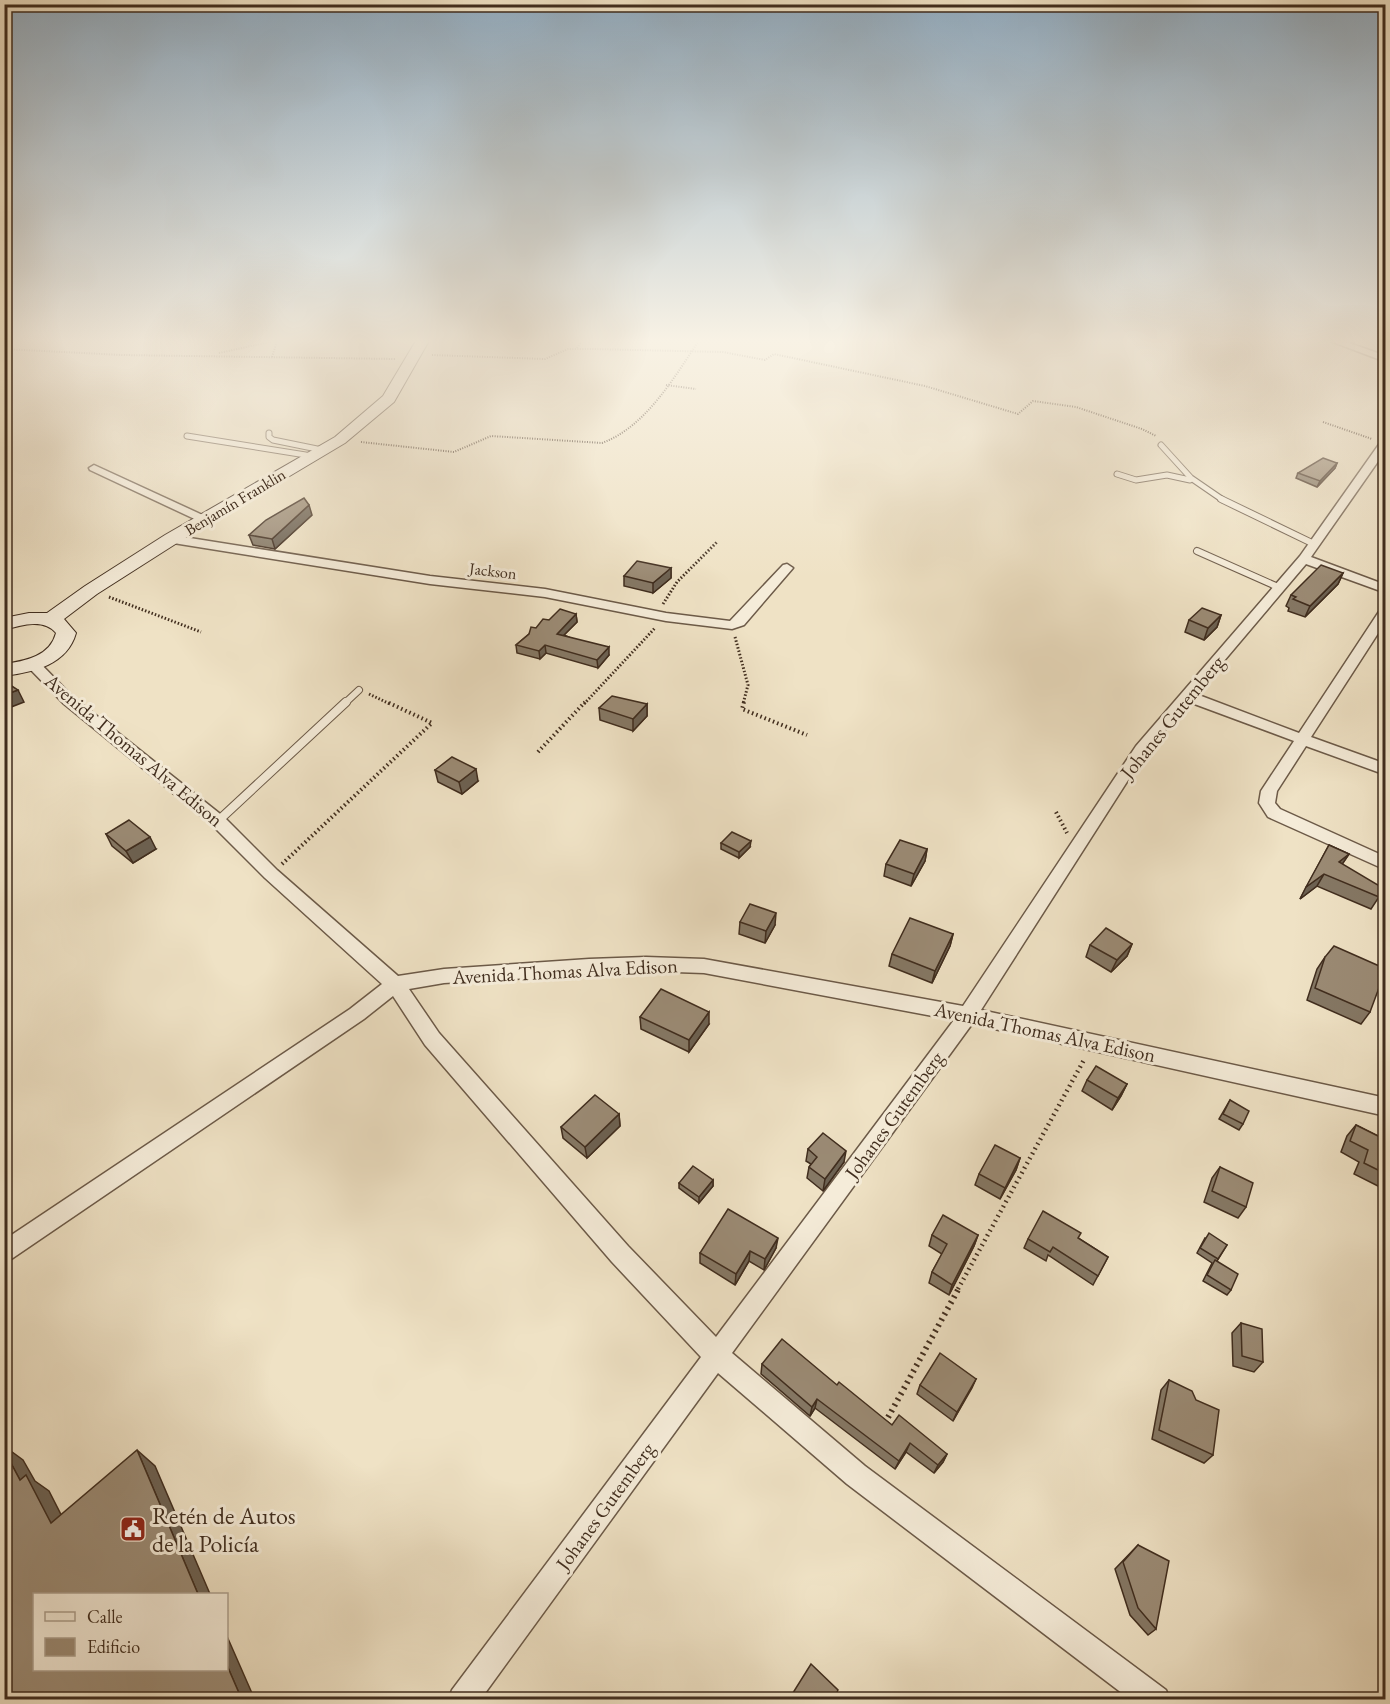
<svg xmlns="http://www.w3.org/2000/svg" width="1390" height="1704" font-family="'EB Garamond',serif">
	<style>
		.lines { fill: none; stroke-linecap: round; stroke-linejoin: round }
		.lane-far2-casing { stroke: #6c5a48; stroke-width: 7 }
		.lane-far1-casing { stroke: #6c5a48; stroke-width: 8 }
		.lane-casing { stroke: #6c5a48; stroke-width: 10 }
		.street-casing { stroke: #6c5a48; stroke-width: 3 }
		.secondary-casing { stroke: #402d1e; stroke-width: 2 }
		.path-far4 { stroke: #402d1e; stroke-width: 2; stroke-dasharray: 1 1.5; stroke-linecap: butt }
		.path-far3 { stroke: #402d1e; stroke-width: 3; stroke-dasharray: 1.5 2; stroke-linecap: butt }
		.path-far2 { stroke: #402d1e; stroke-width: 4; stroke-dasharray: 1.5 3; stroke-linecap: butt }
		.path-far1 { stroke: #402d1e; stroke-width: 4.5; stroke-dasharray: 1.5 4; stroke-linecap: butt }
		.path { stroke: #402d1e; stroke-width: 6; stroke-dasharray: 2 4.5; stroke-linecap: butt }
		.lane-far2 { stroke: #f5ecd9; stroke-width: 5 }
		.lane-far1 { stroke: #f5ecd9; stroke-width: 6 }
		.lane { stroke: #f5ecd9; stroke-width: 8 }
		.street { fill: #f5ecd9; fill-rule: evenodd }
		.secondary { fill: #f5ecd9; fill-rule: evenodd }
		.wall { fill: #857865; stroke: #402d1e; stroke-width: 1.5 }
		.shaded-wall { fill: #6c6152; stroke: #402d1e; stroke-width: 1.5 }
		.building { fill: #9b8b75; stroke: #402d1e; stroke-width: 1.5 }
		.labels { text-anchor: middle; dominant-baseline: central; stroke-width: 6; stroke-linejoin: round; paint-order: stroke }
		.far-street-label { font-size: 16px; fill: #402d1e; stroke: #f5ecd9 }
		.street-label { font-size: 20px; fill: #402d1e; stroke: #f5ecd9 }
		.near-poi-label { font-size: 24px; fill: #402d1e; stroke: #f5ecd9; text-anchor: start }
	</style>
	<rect width="100%" height="100%" fill="#efe2c5"/>
	<filter id="stains"><feTurbulence type="fractalNoise" baseFrequency=".00333" numOctaves="4"/><feColorMatrix values="0 0 0 0 .2 0 0 0 0 .09 0 0 0 0 .02 0 0 0 .5 -.17"/></filter>
	<radialGradient id="worn" r=".72"><stop offset=".6" stop-color="#630" stop-opacity="0"/><stop offset="1" stop-color="#630" stop-opacity=".3"/></radialGradient>
	<g class="lines">
		<g class="lane-far2-casing">
			<g id="lane-far2">
				<path d="M 269,433 L 269,437 L 273,440 L 322,450"/>
				<path d="M 187,436 L 312,456"/>
				<path d="M 1161,445 L 1191,478 L 1223,500"/>
				<path d="M 1117,474 L 1136,480 L 1167,475 L 1190,480"/>
			</g>
		</g>
		<g class="lane-far1-casing">
			<g id="lane-far1">
				<path d="M 1221,499 L 1314,544"/>
				<path d="M 1197,551 L 1278,587"/>
				<path d="M 344,704 L 359,690"/>
			</g>
		</g>
		<g class="lane-casing">
			<path id="lane" d="M 218,821 L 346,702"/>
		</g>
		<g class="street-casing">
			<g id="street">
				<path d="M 1325,339 L 1338,339 L 1386,356 L 1386,362 Z"/>
				<path d="M 1386,439 L 1386,450 L 1311,557 L 1386,585 L 1386,593 L 1306,564 L 1196,694 L 1299,733 L 1380,610 L 1386,606 L 1386,621 L 1311,737 L 1386,764 L 1386,775 L 1306,746 L 1277,791 L 1275,803 L 1280,809 L 1386,857 L 1386,870 L 1268,817 L 1259,803 L 1261,791 L 1294,741 L 1189,702 L 1146,752 L 981,1010 L 1386,1098 L 1386,1116 L 972,1024 L 732,1353 L 865,1466 L 1166,1690 L 1170,1700 L 1131,1700 L 847,1484 L 718,1373 L 480,1700 L 448,1700 L 452,1690 L 701,1357 L 612,1262 L 425,1045 L 393,996 L 364,1019 L 4,1264 L 4,1240 L 350,1009 L 382,984 L 265,878 L 212,825 L 63,703 L 28,667 L 26,664 L 28,661 L 38,661 L 73,697 L 224,817 L 277,870 L 398,976 L 444,969 L 589,959 L 646,957 L 704,959 L 963,1006 L 1136,746 L 1300,556 L 1382,440 ZM 646,971 L 704,973 L 954,1020 L 716,1337 L 628,1246 L 439,1033 L 409,989 L 444,983 Z"/>
				<path d="M 94,465 L 209,518 L 211,520 L 209,522 L 201,522 L 90,470 L 89,468 Z"/>
				<path d="M 171,535 L 430,576 L 545,589 L 666,613 L 730,621 L 783,565 L 787,564 L 793,568 L 744,625 L 732,629 L 666,621 L 545,597 L 430,584 L 167,542 L 167,536 Z"/>
			</g>
		</g>
		<g class="secondary-casing">
			<path id="secondary" d="M 417,339 L 430,339 L 394,402 L 345,443 L 177,543 L 97,594 L 64,619 L 76,633 C 67,665 34,672 4,676 L 4,664 C 26,661 50,656 56,633 C 44,618 21,625 4,630 L 4,618 L 29,613 L 47,613 L 85,586 L 165,535 L 335,437 L 383,396 Z"/>
		</g>
		<g class="path-far4">
			<path d="M 577,348 L 583,339"/>
			<path d="M 4,349 L 122,355 L 396,359"/>
			<path d="M 219,353 L 283,339"/>
			<path d="M 432,355 L 545,359 L 568,349 L 592,349 L 723,352 L 765,360 L 774,354 L 925,386 L 1018,414 L 1033,401 L 1076,407 L 1142,429 L 1156,436"/>
			<path d="M 272,357 L 277,341"/>
			<path d="M 666,385 L 696,389"/>
			<path d="M 1323,422 L 1372,439"/>
			<path d="M 361,442 L 454,452 L 491,436 L 602,443 C 646,427 675,376 700,339"/>
		</g>
		<g class="path-far3">
			<path d="M 109,597 L 201,632"/>
			<path d="M 663,604 L 677,582 L 717,542"/>
			<path d="M 735,637 L 748,685 L 743,704"/>
			<path d="M 369,694 L 390,704"/>
			<path d="M 584,704 L 655,628"/>
		</g>
		<g class="path-far2">
			<path d="M 744,702 L 742,709 L 807,735"/>
			<path d="M 538,752 L 585,702"/>
			<path d="M 1056,812 L 1067,833"/>
			<path d="M 282,864 L 432,723 L 387,702"/>
		</g>
		<path class="path-far1" d="M 958,1289 L 1085,1058"/>
		<path class="path" d="M 885,1423 L 959,1288"/>
		<use href="#lane-far2" class="lane-far2"/>
		<use href="#lane-far1" class="lane-far1"/>
		<use href="#lane" class="lane"/>
		<use href="#street" class="street"/>
		<use href="#secondary" class="secondary"/>
	</g>
	<g class="wall">
		<path d="M 1337,463 L 1335,468 L 1317,487 L 1296,478 L 1298,473 Z"/>
		<path d="M 312,515 L 275,549 L 253,545 L 249,535 Z"/>
		<path d="M 671,568 L 671,578 L 653,593 L 624,586 L 624,576 Z"/>
		<path d="M 1343,573 L 1338,584 L 1305,617 L 1288,611 L 1289,608 L 1286,606 L 1291,595 Z"/>
		<path d="M 576,614 L 577,622 L 564,635 L 609,655 L 598,668 L 546,653 L 540,659 L 517,653 L 516,645 L 536,628 L 549,620 Z"/>
		<path d="M 1221,615 L 1217,627 L 1204,640 L 1185,632 L 1189,620 Z"/>
		<path d="M 647,704 L 647,716 L 633,731 L 600,720 L 599,708 Z"/>
		<path d="M 435,770 L 478,781 L 462,794 L 438,782 Z"/>
		<path d="M 106,834 L 156,849 L 133,863 L 112,846 Z"/>
		<path d="M 721,843 L 750,847 L 739,858 L 721,849 Z"/>
		<path d="M 1329,845 L 1349,854 L 1342,864 L 1379,897 L 1371,909 L 1317,886 L 1300,899 Z"/>
		<path d="M 927,849 L 925,861 L 911,886 L 884,876 L 886,864 Z"/>
		<path d="M 740,922 L 775,925 L 765,943 L 739,934 Z"/>
		<path d="M 953,934 L 950,946 L 932,983 L 889,966 L 892,954 Z"/>
		<path d="M 1132,944 L 1127,956 L 1111,972 L 1086,957 L 1090,945 Z"/>
		<path d="M 1325,957 L 1370,1012 L 1361,1024 L 1307,1000 L 1317,969 Z"/>
		<path d="M 640,1017 L 709,1024 L 689,1052 L 641,1029 Z"/>
		<path d="M 1087,1080 L 1127,1084 L 1121,1096 L 1112,1110 L 1082,1091 Z"/>
		<path d="M 1230,1100 L 1243,1124 L 1239,1130 L 1219,1119 Z"/>
		<path d="M 619,1114 L 620,1126 L 587,1158 L 563,1138 L 561,1127 Z"/>
		<path d="M 1356,1125 L 1386,1140 L 1386,1178 L 1378,1186 L 1354,1174 L 1359,1162 L 1341,1152 L 1347,1136 Z"/>
		<path d="M 808,1149 L 844,1162 L 823,1191 L 807,1178 L 809,1167 L 811,1164 L 806,1161 Z"/>
		<path d="M 1020,1158 L 1016,1170 L 1000,1199 L 975,1185 L 979,1174 Z"/>
		<path d="M 1220,1167 L 1246,1207 L 1238,1218 L 1204,1202 L 1212,1178 Z"/>
		<path d="M 713,1180 L 713,1186 L 699,1203 L 679,1188 L 679,1183 Z"/>
		<path d="M 932,1235 L 978,1235 L 974,1246 L 949,1295 L 929,1283 L 932,1272 L 942,1254 L 929,1246 Z"/>
		<path d="M 1078,1238 L 1108,1257 L 1093,1285 L 1048,1255 L 1046,1261 L 1024,1248 L 1028,1239 Z"/>
		<path d="M 1205,1238 L 1227,1245 L 1217,1261 L 1231,1290 L 1227,1295 L 1203,1281 L 1212,1263 L 1197,1253 Z"/>
		<path d="M 776,1248 L 764,1270 L 749,1261 L 735,1285 L 700,1263 L 700,1253 Z"/>
		<path d="M 1241,1323 L 1263,1362 L 1254,1372 L 1233,1366 L 1232,1333 Z"/>
		<path d="M 762,1364 L 837,1385 L 892,1425 L 947,1454 L 943,1462 L 934,1473 L 906,1452 L 895,1469 L 815,1408 L 810,1416 L 761,1374 Z"/>
		<path d="M 976,1379 L 953,1421 L 917,1394 L 920,1385 Z"/>
		<path d="M 1169,1380 L 1213,1455 L 1204,1463 L 1152,1439 L 1161,1390 Z"/>
		<path d="M 1138,1545 L 1156,1629 L 1148,1635 L 1130,1615 L 1115,1569 Z"/>
	</g>
	<g class="shaded-wall">
		<path d="M 1337,463 L 1335,468 L 1317,487 L 1320,481 Z"/>
		<path d="M 309,505 L 312,515 L 275,549 L 272,539 Z"/>
		<path d="M 671,568 L 671,578 L 653,593 L 653,583 Z"/>
		<path d="M 1343,573 L 1338,584 L 1305,617 L 1310,606 Z"/>
		<path d="M 576,614 L 577,622 L 558,641 L 557,634 Z"/>
		<path d="M 1221,615 L 1217,627 L 1204,640 L 1208,628 Z"/>
		<path d="M 545,645 L 546,653 L 540,659 L 539,651 Z"/>
		<path d="M 609,647 L 609,655 L 598,668 L 597,660 Z"/>
		<path d="M 18,690 L 24,702 L 6,709 L 4,706 L 4,695 Z"/>
		<path d="M 647,704 L 647,716 L 633,731 L 633,719 Z"/>
		<path d="M 476,769 L 478,781 L 462,794 L 459,782 Z"/>
		<path d="M 150,837 L 156,849 L 133,863 L 126,851 Z"/>
		<path d="M 751,841 L 750,847 L 739,858 L 739,852 Z"/>
		<path d="M 927,849 L 925,861 L 911,886 L 914,874 Z"/>
		<path d="M 1349,854 L 1341,866 L 1339,862 Z"/>
		<path d="M 1324,874 L 1317,886 L 1300,899 L 1306,887 Z"/>
		<path d="M 776,913 L 775,925 L 765,943 L 766,931 Z"/>
		<path d="M 953,934 L 950,946 L 932,983 L 935,971 Z"/>
		<path d="M 1132,944 L 1127,956 L 1111,972 L 1117,960 Z"/>
		<path d="M 709,1012 L 709,1024 L 689,1052 L 689,1040 Z"/>
		<path d="M 1127,1084 L 1121,1096 L 1112,1110 L 1118,1098 Z"/>
		<path d="M 619,1114 L 620,1126 L 587,1158 L 585,1147 Z"/>
		<path d="M 846,1151 L 844,1162 L 823,1191 L 825,1179 Z"/>
		<path d="M 1020,1158 L 1016,1170 L 1000,1199 L 1005,1188 Z"/>
		<path d="M 713,1180 L 713,1186 L 699,1203 L 699,1197 Z"/>
		<path d="M 978,1235 L 974,1246 L 949,1295 L 952,1285 Z"/>
		<path d="M 778,1238 L 776,1248 L 764,1270 L 765,1259 Z"/>
		<path d="M 750,1251 L 749,1261 L 735,1285 L 736,1274 Z"/>
		<path d="M 976,1379 L 972,1388 L 953,1421 L 957,1412 Z"/>
		<path d="M 817,1399 L 815,1408 L 810,1416 L 812,1407 Z"/>
		<path d="M 910,1443 L 906,1452 L 895,1469 L 899,1461 Z"/>
		<path d="M 4,1446 L 23,1460 L 35,1481 L 49,1491 L 73,1538 L 51,1523 L 20,1480 L 4,1450 Z"/>
		<path d="M 137,1450 L 155,1466 L 210,1594 L 198,1594 Z"/>
		<path d="M 947,1454 L 943,1462 L 934,1473 L 938,1465 Z"/>
		<path d="M 226,1634 L 255,1700 L 242,1700 L 226,1663 Z"/>
	</g>
	<g class="building">
		<path d="M 1323,458 L 1337,463 L 1320,481 L 1298,473 Z"/>
		<path d="M 304,498 L 309,505 L 272,539 L 249,535 L 266,520 Z"/>
		<path d="M 637,561 L 671,568 L 653,583 L 624,576 Z"/>
		<path d="M 1321,565 L 1343,573 L 1310,606 L 1293,599 L 1296,597 L 1291,595 Z"/>
		<path d="M 1202,608 L 1221,615 L 1208,628 L 1189,620 Z"/>
		<path d="M 560,609 L 576,614 L 557,634 L 609,647 L 597,660 L 545,645 L 539,651 L 516,645 L 529,634 L 531,627 L 536,628 L 543,619 L 549,620 Z"/>
		<path d="M 4,681 L 18,690 L 4,695 Z"/>
		<path d="M 612,696 L 647,704 L 633,719 L 599,708 Z"/>
		<path d="M 452,757 L 476,769 L 459,782 L 435,770 Z"/>
		<path d="M 129,820 L 150,837 L 126,851 L 106,834 Z"/>
		<path d="M 732,832 L 751,841 L 739,852 L 721,843 Z"/>
		<path d="M 900,840 L 927,849 L 914,874 L 886,864 Z"/>
		<path d="M 1329,845 L 1349,854 L 1339,862 L 1383,888 L 1379,897 L 1324,874 L 1306,887 Z"/>
		<path d="M 750,904 L 776,913 L 766,931 L 740,922 Z"/>
		<path d="M 910,918 L 953,934 L 935,971 L 892,954 Z"/>
		<path d="M 1106,928 L 1132,944 L 1117,960 L 1090,945 Z"/>
		<path d="M 1334,946 L 1386,969 L 1370,1012 L 1315,988 L 1325,957 Z"/>
		<path d="M 661,989 L 709,1012 L 689,1040 L 640,1017 Z"/>
		<path d="M 1096,1066 L 1127,1084 L 1118,1098 L 1087,1080 Z"/>
		<path d="M 595,1095 L 619,1114 L 585,1147 L 561,1127 Z"/>
		<path d="M 1230,1100 L 1249,1111 L 1243,1124 L 1223,1114 Z"/>
		<path d="M 1356,1125 L 1386,1140 L 1386,1174 L 1364,1163 L 1368,1150 L 1350,1141 Z"/>
		<path d="M 823,1133 L 846,1151 L 825,1179 L 809,1167 L 817,1157 L 808,1149 Z"/>
		<path d="M 995,1145 L 1020,1158 L 1005,1188 L 979,1174 Z"/>
		<path d="M 693,1166 L 713,1180 L 699,1197 L 679,1183 Z"/>
		<path d="M 1220,1167 L 1253,1183 L 1246,1207 L 1212,1191 Z"/>
		<path d="M 728,1209 L 778,1238 L 765,1259 L 750,1251 L 736,1274 L 700,1253 Z"/>
		<path d="M 1043,1211 L 1081,1233 L 1078,1238 L 1108,1257 L 1098,1276 L 1053,1247 L 1050,1252 L 1028,1239 Z"/>
		<path d="M 943,1215 L 978,1235 L 952,1285 L 932,1272 L 947,1244 L 932,1235 Z"/>
		<path d="M 1209,1233 L 1227,1245 L 1218,1259 L 1200,1248 Z"/>
		<path d="M 1215,1260 L 1238,1274 L 1231,1290 L 1207,1275 Z"/>
		<path d="M 1241,1323 L 1262,1329 L 1263,1362 L 1242,1356 Z"/>
		<path d="M 782,1339 L 837,1385 L 839,1382 L 892,1425 L 899,1415 L 947,1454 L 938,1465 L 910,1443 L 899,1461 L 817,1399 L 812,1407 L 762,1364 Z"/>
		<path d="M 940,1353 L 976,1379 L 957,1412 L 920,1385 Z"/>
		<path d="M 1169,1380 L 1192,1391 L 1196,1400 L 1219,1410 L 1213,1455 L 1159,1430 Z"/>
		<path d="M 4,1450 L 20,1480 L 26,1475 L 51,1523 L 137,1450 L 198,1594 L 34,1594 L 34,1670 L 226,1670 L 226,1663 L 242,1700 L 4,1700 Z"/>
		<path d="M 1138,1545 L 1169,1561 L 1156,1629 L 1138,1608 L 1123,1562 Z"/>
		<path d="M 811,1664 L 838,1690 L 833,1700 L 794,1700 L 791,1696 Z"/>
	</g>
	<linearGradient id="sky" x2="0" y2="1"><stop stop-color="#93aec3"/><stop offset="0.59" stop-color="#f8f2e5"/><stop offset="1" stop-color="#f8f2e5" stop-opacity="0"/></linearGradient>
	<rect width="1390" height="578" fill="url(#sky)"/>
	<defs>
		<g id="civic-square" transform="scale(1.35)"><rect x="-9" y="-9" width="18" height="18" rx="4" fill="#8f2418" stroke="#f5ecd9"/><path d="M-.6-6.5H3V-4.5H.6V-3L4-1V1h2V6H-6V1h2V-1L-.6-3ZM-1.2 2.5V6h2.4V2.5Z" fill="#fff"/></g>
	</defs>
	<g fill-rule="evenodd">
		<use href="#civic-square" x="133" y="1529"/>
	</g>
	<g class="labels">
		<g class="far-street-label">
			<text transform="translate(235 502) rotate(-31)">Benjamín Franklin</text>
			<text transform="translate(493 571) rotate(7)">Jackson</text>
		</g>
		<g class="street-label">
			<text transform="translate(1172 717) rotate(-51)">Johanes Gutemberg</text>
			<text transform="translate(134 750) rotate(40)">Avenida Thomas Alva Edison</text>
			<text transform="translate(565 971) rotate(-3)">Avenida Thomas Alva Edison</text>
			<text transform="translate(1045 1032) rotate(12)">Avenida Thomas Alva Edison</text>
			<text transform="translate(894 1115) rotate(-54)">Johanes Gutemberg</text>
			<text transform="translate(605 1506) rotate(-54)">Johanes Gutemberg</text>
		</g>
		<g class="near-poi-label">
			<text x="152" y="1515">Retén de Autos<tspan x="152" dy="28">de la Policía</tspan></text>
		</g>
	</g>
	<rect width="1390" height="1704" fill="none" stroke="#efe2c5" stroke-width="24"/>
	<rect x="6" y="6" width="1378" height="1692" fill="none" stroke="#402d1e" stroke-width="3"/>
	<rect x="12" y="12" width="1366" height="1680" fill="none" stroke="#402d1e" stroke-width="1.5"/>
	<rect x="33" y="1593" width="195" height="78" fill="#f5ecd9" stroke="#ada08e" stroke-width="1.5"/>
	<rect x="45" y="1612" width="30" height="9" fill="#f5ecd9" stroke="#ada08e" stroke-width="1.5"/>
	<text x="87" y="1623" font-size="18" fill="#402d1e">Calle</text>
	<rect x="45" y="1638" width="30" height="18" fill="#9b8b75" stroke="#ada08e" stroke-width="1.5"/>
	<text x="87" y="1653" font-size="18" fill="#402d1e">Edificio</text>
	<rect width="100%" height="100%" filter="url(#stains)"/>
	<rect width="100%" height="100%" fill="url(#worn)"/>
</svg>
